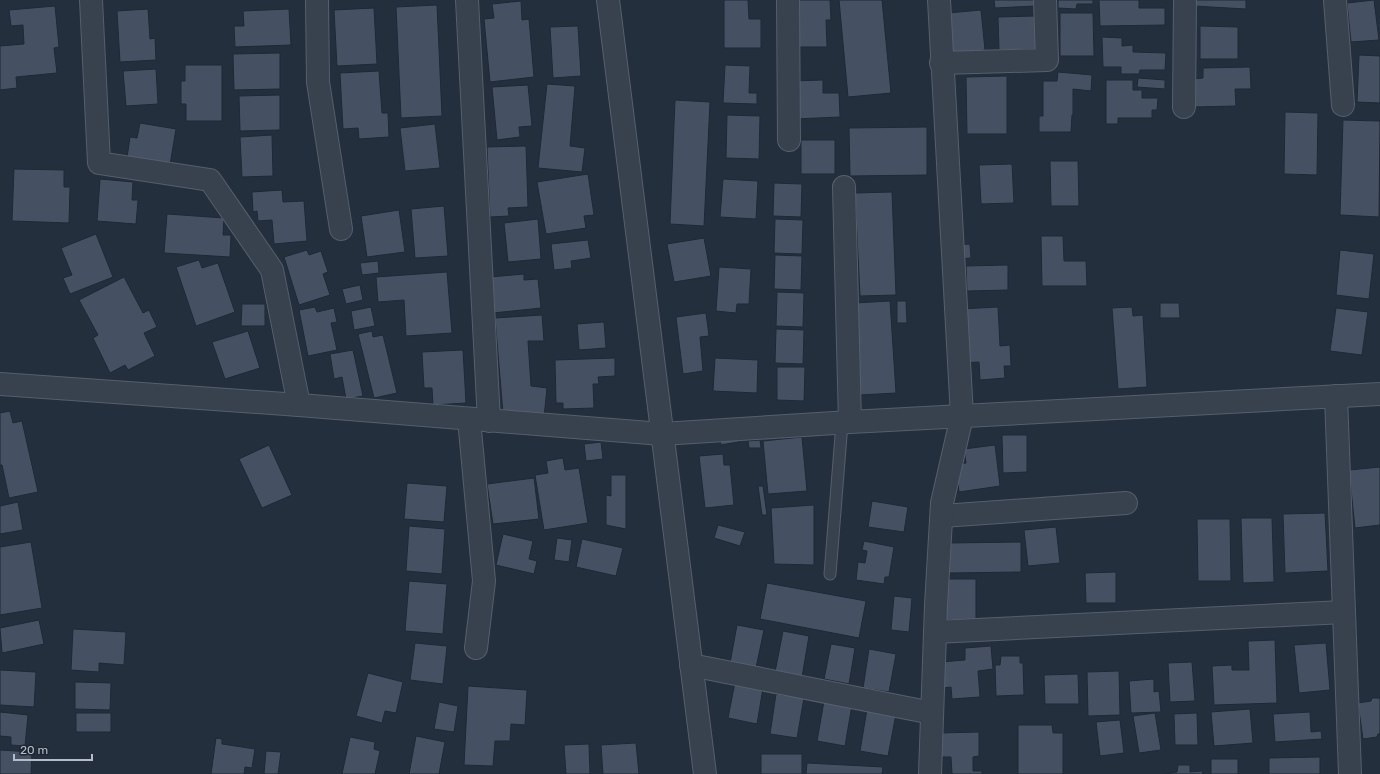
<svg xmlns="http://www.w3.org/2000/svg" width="1380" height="774" font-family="Rubik,sans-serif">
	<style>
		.building { fill: #455162; stroke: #1f2835 }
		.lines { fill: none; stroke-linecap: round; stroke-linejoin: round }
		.service-casing { stroke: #565f6c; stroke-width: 13 }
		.minor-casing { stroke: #565f6c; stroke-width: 24 }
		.tertiary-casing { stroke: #565f6c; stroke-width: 24 }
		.service { stroke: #38414e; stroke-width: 11 }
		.minor { stroke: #38414e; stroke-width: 22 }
		.tertiary { stroke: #38414e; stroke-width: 22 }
	</style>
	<rect width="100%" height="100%" fill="#242f3e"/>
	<g class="building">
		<path d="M 724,0 L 748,0 L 749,19 L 761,19 L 761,48 L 724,48 Z"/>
		<path d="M 799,0 L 830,0 L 831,20 L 826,20 L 827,47 L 792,47 L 791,9 L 799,9 Z"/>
		<path d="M 839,0 L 882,0 L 891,93 L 848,97 Z"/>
		<path d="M 994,0 L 1035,0 L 1035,6 L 995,8 Z"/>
		<path d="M 1058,0 L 1093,0 L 1093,4 L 1077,4 L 1076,9 L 1058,8 Z"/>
		<path d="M 1099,0 L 1139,0 L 1139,8 L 1165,8 L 1165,25 L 1100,26 Z"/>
		<path d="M 1195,0 L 1246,0 L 1246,9 L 1194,6 Z"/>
		<path d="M 1374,0 L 1379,40 L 1351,42 L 1347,3 Z"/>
		<path d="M 521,1 L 522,20 L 529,19 L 534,77 L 490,82 L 484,19 L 494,18 L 492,4 Z"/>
		<path d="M 437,5 L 442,116 L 401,118 L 396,7 Z"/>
		<path d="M 55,6 L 59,47 L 54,48 L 57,73 L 16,77 L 17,88 L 0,90 L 0,46 L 24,44 L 23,25 L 11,26 L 9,10 Z"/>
		<path d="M 374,8 L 377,64 L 337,66 L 334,10 Z"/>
		<path d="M 148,9 L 150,39 L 155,38 L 156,60 L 120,62 L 117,11 Z"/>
		<path d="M 289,9 L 291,45 L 235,47 L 234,26 L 244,26 L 243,11 Z"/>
		<path d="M 981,10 L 985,50 L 952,54 L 948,13 Z"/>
		<path d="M 1060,13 L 1093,13 L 1094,56 L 1060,56 Z"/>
		<path d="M 1035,16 L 1036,49 L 999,50 L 998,17 Z"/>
		<path d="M 578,26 L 581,76 L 553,78 L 550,27 Z"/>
		<path d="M 1200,26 L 1238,27 L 1238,59 L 1200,59 Z"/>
		<path d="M 1102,37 L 1122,38 L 1122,46 L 1133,45 L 1133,52 L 1166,53 L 1165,70 L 1140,70 L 1139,74 L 1121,74 L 1121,67 L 1103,67 Z"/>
		<path d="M 280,53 L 280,89 L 234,90 L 233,54 Z"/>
		<path d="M 1359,55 L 1380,56 L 1380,103 L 1357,102 Z"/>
		<path d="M 185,65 L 222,65 L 222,121 L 186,121 L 186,104 L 181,104 L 181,81 L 185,81 Z"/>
		<path d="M 725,65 L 750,66 L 749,93 L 757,93 L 757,104 L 723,103 Z"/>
		<path d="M 1250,67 L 1251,89 L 1235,89 L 1236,106 L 1192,107 L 1192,79 L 1203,78 L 1203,68 Z"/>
		<path d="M 156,69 L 158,104 L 126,106 L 123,71 Z"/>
		<path d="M 379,71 L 382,113 L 388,113 L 389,137 L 359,139 L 358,128 L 343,129 L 340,73 Z"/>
		<path d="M 1058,72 L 1092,75 L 1091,91 L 1073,89 L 1073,115 L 1072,115 L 1071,132 L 1039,132 L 1039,116 L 1043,116 L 1043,81 L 1057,81 Z"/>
		<path d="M 1007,76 L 1007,134 L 967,134 L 966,77 Z"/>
		<path d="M 1138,78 L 1165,80 L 1165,89 L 1137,87 Z"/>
		<path d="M 823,80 L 823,93 L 839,93 L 840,117 L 794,119 L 792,81 Z"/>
		<path d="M 1106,80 L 1133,80 L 1133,90 L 1142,90 L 1142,98 L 1158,98 L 1157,110 L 1152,110 L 1152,118 L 1118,118 L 1118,124 L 1106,124 Z"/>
		<path d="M 547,84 L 575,86 L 570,146 L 585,148 L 582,172 L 538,168 Z"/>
		<path d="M 528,85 L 532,126 L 519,127 L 520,137 L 497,140 L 492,87 Z"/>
		<path d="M 280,95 L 280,130 L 240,131 L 239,96 Z"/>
		<path d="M 675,100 L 710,102 L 704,226 L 670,224 Z"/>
		<path d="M 1285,112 L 1318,113 L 1317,175 L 1284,174 Z"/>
		<path d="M 727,115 L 760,116 L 759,159 L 726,158 Z"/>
		<path d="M 1343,120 L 1380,121 L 1379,217 L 1340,215 Z"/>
		<path d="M 140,123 L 176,129 L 170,165 L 127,158 L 130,137 L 137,138 Z"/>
		<path d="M 435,124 L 440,168 L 405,171 L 400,128 Z"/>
		<path d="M 927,127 L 927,175 L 850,176 L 849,128 Z"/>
		<path d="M 272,135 L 273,176 L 242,177 L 240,137 Z"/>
		<rect x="801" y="140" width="34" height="34"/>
		<path d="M 526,146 L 528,207 L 508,208 L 509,216 L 490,217 L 487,147 Z"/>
		<path d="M 1050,161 L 1078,161 L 1079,206 L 1051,206 Z"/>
		<path d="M 1012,164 L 1014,203 L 981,204 L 979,165 Z"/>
		<path d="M 14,169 L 64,170 L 64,187 L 70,187 L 69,223 L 12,221 Z"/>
		<path d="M 588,174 L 594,215 L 584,216 L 586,228 L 546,234 L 537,182 Z"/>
		<path d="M 100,179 L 133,182 L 132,200 L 138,200 L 136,224 L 97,221 Z"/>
		<path d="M 723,179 L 758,181 L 756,219 L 720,217 Z"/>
		<path d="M 774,183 L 802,184 L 801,217 L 773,216 Z"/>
		<path d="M 282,190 L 283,202 L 304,201 L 307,241 L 274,244 L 272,220 L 258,221 L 257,211 L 253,212 L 252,192 Z"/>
		<path d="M 892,192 L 896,295 L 860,296 L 855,193 Z"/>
		<path d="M 444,206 L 448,256 L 415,258 L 411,209 Z"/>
		<path d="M 399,210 L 405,252 L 367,257 L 361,216 Z"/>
		<path d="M 167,214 L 224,218 L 223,235 L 231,235 L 230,257 L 164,253 Z"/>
		<path d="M 538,219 L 541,259 L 508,262 L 504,223 Z"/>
		<path d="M 775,219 L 803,220 L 802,254 L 774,253 Z"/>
		<path d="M 96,234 L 113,277 L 70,294 L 63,278 L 72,275 L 61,248 Z"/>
		<path d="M 1041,236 L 1063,236 L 1064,261 L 1086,261 L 1087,286 L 1042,286 Z"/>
		<path d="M 704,238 L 711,276 L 674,282 L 667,244 Z"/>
		<path d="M 588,240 L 591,258 L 571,261 L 572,268 L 554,270 L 551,244 Z"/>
		<path d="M 970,244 L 971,258 L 956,259 L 955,245 Z"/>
		<path d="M 307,250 L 309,255 L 321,251 L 328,272 L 323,274 L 330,295 L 299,305 L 284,257 Z"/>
		<path d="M 1340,250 L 1374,254 L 1369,299 L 1336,295 Z"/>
		<path d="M 775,255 L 802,256 L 801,290 L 774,289 Z"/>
		<path d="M 199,260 L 202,268 L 218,263 L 235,312 L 196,326 L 176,267 Z"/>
		<path d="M 378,261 L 379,273 L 362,275 L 360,263 Z"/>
		<path d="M 1008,265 L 1008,290 L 967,291 L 966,266 Z"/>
		<path d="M 719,267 L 751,269 L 749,304 L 737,304 L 736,313 L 716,311 Z"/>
		<path d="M 447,272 L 452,333 L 406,336 L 404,300 L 378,302 L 376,277 Z"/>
		<path d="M 524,274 L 524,280 L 538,279 L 541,308 L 493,313 L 490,277 Z"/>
		<path d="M 124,277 L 143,313 L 149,310 L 157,327 L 144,333 L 155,356 L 128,370 L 125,365 L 110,373 L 93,338 L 98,335 L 79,300 Z"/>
		<path d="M 360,285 L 363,300 L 346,304 L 342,289 Z"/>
		<path d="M 777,292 L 804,293 L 803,327 L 776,326 Z"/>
		<path d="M 890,301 L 896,393 L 860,395 L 855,303 Z"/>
		<path d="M 897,301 L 906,301 L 907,323 L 897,323 Z"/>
		<path d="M 1160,303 L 1179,303 L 1180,318 L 1160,318 Z"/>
		<path d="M 242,304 L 265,304 L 265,326 L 241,326 Z"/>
		<path d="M 315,307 L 317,312 L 334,308 L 337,322 L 331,323 L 337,350 L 308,356 L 299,310 Z"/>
		<path d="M 371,307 L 375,326 L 354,330 L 351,311 Z"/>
		<path d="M 998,307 L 1000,346 L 1010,345 L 1011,366 L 1004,366 L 1005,378 L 980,380 L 979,362 L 964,363 L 960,309 Z"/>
		<path d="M 1132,307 L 1133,316 L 1143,315 L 1147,387 L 1118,389 L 1112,308 Z"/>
		<path d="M 1336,308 L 1368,312 L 1362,355 L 1330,351 Z"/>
		<path d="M 706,313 L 709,336 L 700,337 L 703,371 L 683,374 L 676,317 Z"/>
		<path d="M 542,315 L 544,341 L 528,341 L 531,386 L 547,388 L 544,417 L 503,413 L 495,318 Z"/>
		<path d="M 604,322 L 606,348 L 579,350 L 577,324 Z"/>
		<path d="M 776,329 L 804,330 L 803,364 L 775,363 Z"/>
		<path d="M 248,331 L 260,368 L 225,379 L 212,342 Z"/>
		<path d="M 372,331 L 373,337 L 383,335 L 397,393 L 374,398 L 358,334 Z"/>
		<path d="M 353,350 L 363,396 L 346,399 L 342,377 L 334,379 L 330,354 Z"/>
		<path d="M 463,350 L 466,403 L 433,405 L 432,388 L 424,388 L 422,352 Z"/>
		<path d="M 615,358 L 615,376 L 598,377 L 599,384 L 593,384 L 594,408 L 563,409 L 563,403 L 556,403 L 555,360 Z"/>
		<path d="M 715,358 L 758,360 L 757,393 L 713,391 Z"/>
		<path d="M 777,367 L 805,367 L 804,401 L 777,400 Z"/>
		<path d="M 10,411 L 13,423 L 22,421 L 38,492 L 9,498 L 2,465 L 0,465 L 0,413 Z"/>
		<path d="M 737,434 L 738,442 L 721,445 L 719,436 Z"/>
		<path d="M 1002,435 L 1027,435 L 1027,472 L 1003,473 Z"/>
		<path d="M 802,437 L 807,491 L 768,494 L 763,441 Z"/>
		<path d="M 760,440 L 761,448 L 749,448 L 748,441 Z"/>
		<path d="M 601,442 L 603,459 L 586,461 L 584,444 Z"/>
		<path d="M 269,445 L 292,495 L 262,508 L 239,459 Z"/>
		<path d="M 995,445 L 1000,486 L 959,492 L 956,464 L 966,463 L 964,449 Z"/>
		<path d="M 723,454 L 724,465 L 730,465 L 734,505 L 705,508 L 699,456 Z"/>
		<path d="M 563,458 L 565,470 L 579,468 L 588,523 L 544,530 L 535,475 L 548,473 L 546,461 Z"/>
		<path d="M 1380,467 L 1380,525 L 1355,528 L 1349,470 Z"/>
		<path d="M 611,475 L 626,475 L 626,529 L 606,525 L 606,495 L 611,496 Z"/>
		<path d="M 534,478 L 539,519 L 493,524 L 487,484 Z"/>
		<path d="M 407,483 L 447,486 L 444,522 L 404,519 Z"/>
		<path d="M 758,486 L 763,486 L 767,515 L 762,515 Z"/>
		<path d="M 872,501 L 908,507 L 904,532 L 868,527 Z"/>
		<path d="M 18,502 L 23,530 L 0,534 L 0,506 Z"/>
		<path d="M 814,505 L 814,565 L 774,564 L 771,508 Z"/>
		<path d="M 1325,513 L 1328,571 L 1285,573 L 1283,514 Z"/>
		<path d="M 1241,518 L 1272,518 L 1274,582 L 1243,583 Z"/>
		<path d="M 1197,519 L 1230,519 L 1231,581 L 1198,581 Z"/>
		<path d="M 718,525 L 745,532 L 740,546 L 714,538 Z"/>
		<path d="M 409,526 L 445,529 L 442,574 L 406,571 Z"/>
		<path d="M 1056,527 L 1060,563 L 1028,566 L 1024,530 Z"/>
		<path d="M 503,534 L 533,541 L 529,559 L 537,561 L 534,574 L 496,565 Z"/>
		<path d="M 557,538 L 572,540 L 569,562 L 554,560 Z"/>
		<path d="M 582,539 L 623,548 L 616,576 L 576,567 Z"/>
		<path d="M 864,541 L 894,547 L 889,577 L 885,577 L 884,584 L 856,580 L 858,562 L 865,563 L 867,551 L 862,550 Z"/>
		<path d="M 31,542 L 42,608 L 0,615 L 0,547 Z"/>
		<path d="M 1021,542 L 1021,572 L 949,573 L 948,543 Z"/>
		<path d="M 1116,572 L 1116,603 L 1086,603 L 1085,573 Z"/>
		<path d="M 944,579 L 976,579 L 976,619 L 945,620 Z"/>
		<path d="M 409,581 L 447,584 L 443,634 L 405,631 Z"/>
		<path d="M 767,583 L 866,601 L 859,638 L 760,619 Z"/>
		<path d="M 894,596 L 912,598 L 909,632 L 891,630 Z"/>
		<path d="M 39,620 L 44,644 L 2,653 L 0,628 Z"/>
		<path d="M 737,625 L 764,630 L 756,668 L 730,663 Z"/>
		<path d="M 73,629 L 126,632 L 124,665 L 99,663 L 99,672 L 71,670 Z"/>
		<path d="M 783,631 L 809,636 L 802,677 L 775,672 Z"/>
		<path d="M 1275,640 L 1277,703 L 1214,705 L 1212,666 L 1232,665 L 1232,670 L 1249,670 L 1248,641 Z"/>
		<path d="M 415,643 L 447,646 L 443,684 L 410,680 Z"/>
		<path d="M 1326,643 L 1330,690 L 1299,693 L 1294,645 Z"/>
		<path d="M 831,644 L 855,648 L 849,684 L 824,679 Z"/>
		<path d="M 991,646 L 993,669 L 978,671 L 980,697 L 952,699 L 951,687 L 943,688 L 941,662 L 965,660 L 965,648 Z"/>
		<path d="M 869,649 L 896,654 L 889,692 L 863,688 Z"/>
		<path d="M 1001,656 L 1020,656 L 1020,663 L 1023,663 L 1024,695 L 996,696 L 995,665 L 1000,665 Z"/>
		<path d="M 1192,662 L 1195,701 L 1170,702 L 1168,663 Z"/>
		<path d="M 0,670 L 36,672 L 34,707 L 0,705 Z"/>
		<path d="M 1119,671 L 1120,715 L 1088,716 L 1087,672 Z"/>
		<path d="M 368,673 L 403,682 L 396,713 L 385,711 L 382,723 L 356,716 Z"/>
		<path d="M 1078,674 L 1079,704 L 1045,704 L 1044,675 Z"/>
		<path d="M 736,677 L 764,682 L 757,724 L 728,718 Z"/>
		<path d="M 1154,679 L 1154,692 L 1159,691 L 1161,712 L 1131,713 L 1129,681 Z"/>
		<path d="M 75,682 L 111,683 L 110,710 L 75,709 Z"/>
		<path d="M 468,686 L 527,690 L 525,725 L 511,724 L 510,741 L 495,741 L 493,766 L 464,765 Z"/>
		<path d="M 776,694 L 804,698 L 797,738 L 770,734 Z"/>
		<path d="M 1372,698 L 1380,698 L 1380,734 L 1378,734 L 1377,737 L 1363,739 L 1358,703 L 1371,701 Z"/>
		<path d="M 824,701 L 852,705 L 845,746 L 817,741 Z"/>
		<path d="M 439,702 L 458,706 L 454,732 L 434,729 Z"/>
		<path d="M 867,709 L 896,714 L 888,756 L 860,751 Z"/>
		<path d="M 1250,709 L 1253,743 L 1214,746 L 1211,712 Z"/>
		<path d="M 0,712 L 28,715 L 25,746 L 11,745 L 11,737 L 0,736 Z"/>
		<path d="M 1310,712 L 1311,732 L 1321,731 L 1322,739 L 1275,742 L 1273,714 Z"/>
		<rect x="76" y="713" width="35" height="19"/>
		<path d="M 1155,713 L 1161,750 L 1139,753 L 1133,716 Z"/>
		<path d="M 1197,713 L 1198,745 L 1175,745 L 1174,714 Z"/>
		<path d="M 1120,720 L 1124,753 L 1100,756 L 1096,722 Z"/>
		<path d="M 1018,725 L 1052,725 L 1053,733 L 1063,733 L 1063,774 L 1018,774 Z"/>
		<path d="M 979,732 L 979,756 L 973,757 L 973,771 L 982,771 L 982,774 L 952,774 L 951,757 L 940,757 L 940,733 Z"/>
		<path d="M 416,736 L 445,742 L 439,774 L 409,774 Z"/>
		<path d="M 350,737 L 375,742 L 374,749 L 380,751 L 375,774 L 342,774 Z"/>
		<path d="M 216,738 L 222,739 L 222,744 L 255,749 L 252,768 L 245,767 L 244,774 L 211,774 Z"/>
		<path d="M 636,743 L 639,774 L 603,774 L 601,745 Z"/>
		<path d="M 589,744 L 590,774 L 566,774 L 564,745 Z"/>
		<path d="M 0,750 L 32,752 L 31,774 L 0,774 Z"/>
		<path d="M 266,751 L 281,752 L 278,774 L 264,774 Z"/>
		<rect x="761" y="754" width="41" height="20"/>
		<path d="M 1320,757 L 1320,774 L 1269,774 L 1269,758 Z"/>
		<rect x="1211" y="759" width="27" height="15"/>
		<path d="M 807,763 L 883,767 L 882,774 L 806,774 Z"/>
		<path d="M 1178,765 L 1190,765 L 1190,772 L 1202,771 L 1203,774 L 1165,774 L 1177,772 Z"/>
	</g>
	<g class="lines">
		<g class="service-casing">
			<path id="service" d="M 830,574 L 842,423"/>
		</g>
		<g class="minor-casing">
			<g id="minor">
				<path d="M 91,0 L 99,163 L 210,180 L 272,270 L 299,405"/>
				<path d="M 317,0 L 318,82 L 341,229"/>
				<path d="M 467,0 L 489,421"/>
				<path d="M 788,0 L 789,140"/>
				<path d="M 1335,0 L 1343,105"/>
				<path d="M 941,63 L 1047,60 L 1045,0"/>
				<path d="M 1184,107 L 1185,0"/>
				<path d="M 844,187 L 850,422"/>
				<path d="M 0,384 L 299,405 L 662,434 L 850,422 L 1380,394"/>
				<path d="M 1336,396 L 1350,774"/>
				<path d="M 469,419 L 484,581 L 476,648"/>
				<path d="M 942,516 L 1126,503"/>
				<path d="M 935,632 L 1344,612"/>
				<path d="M 691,665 L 932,713"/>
				<path d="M 930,774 L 936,605 L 942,503 L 962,416 L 939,0"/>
			</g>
		</g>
		<g class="tertiary-casing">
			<path id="tertiary" d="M 608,0 L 705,774"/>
		</g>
		<use href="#service" class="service"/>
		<use href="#minor" class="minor"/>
		<use href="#tertiary" class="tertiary"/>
	</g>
	<path d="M14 754v6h78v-6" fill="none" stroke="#b4bcc9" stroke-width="2"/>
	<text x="20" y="754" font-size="12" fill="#b4bcc9" stroke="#1d2633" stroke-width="3" paint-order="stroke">20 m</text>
</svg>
